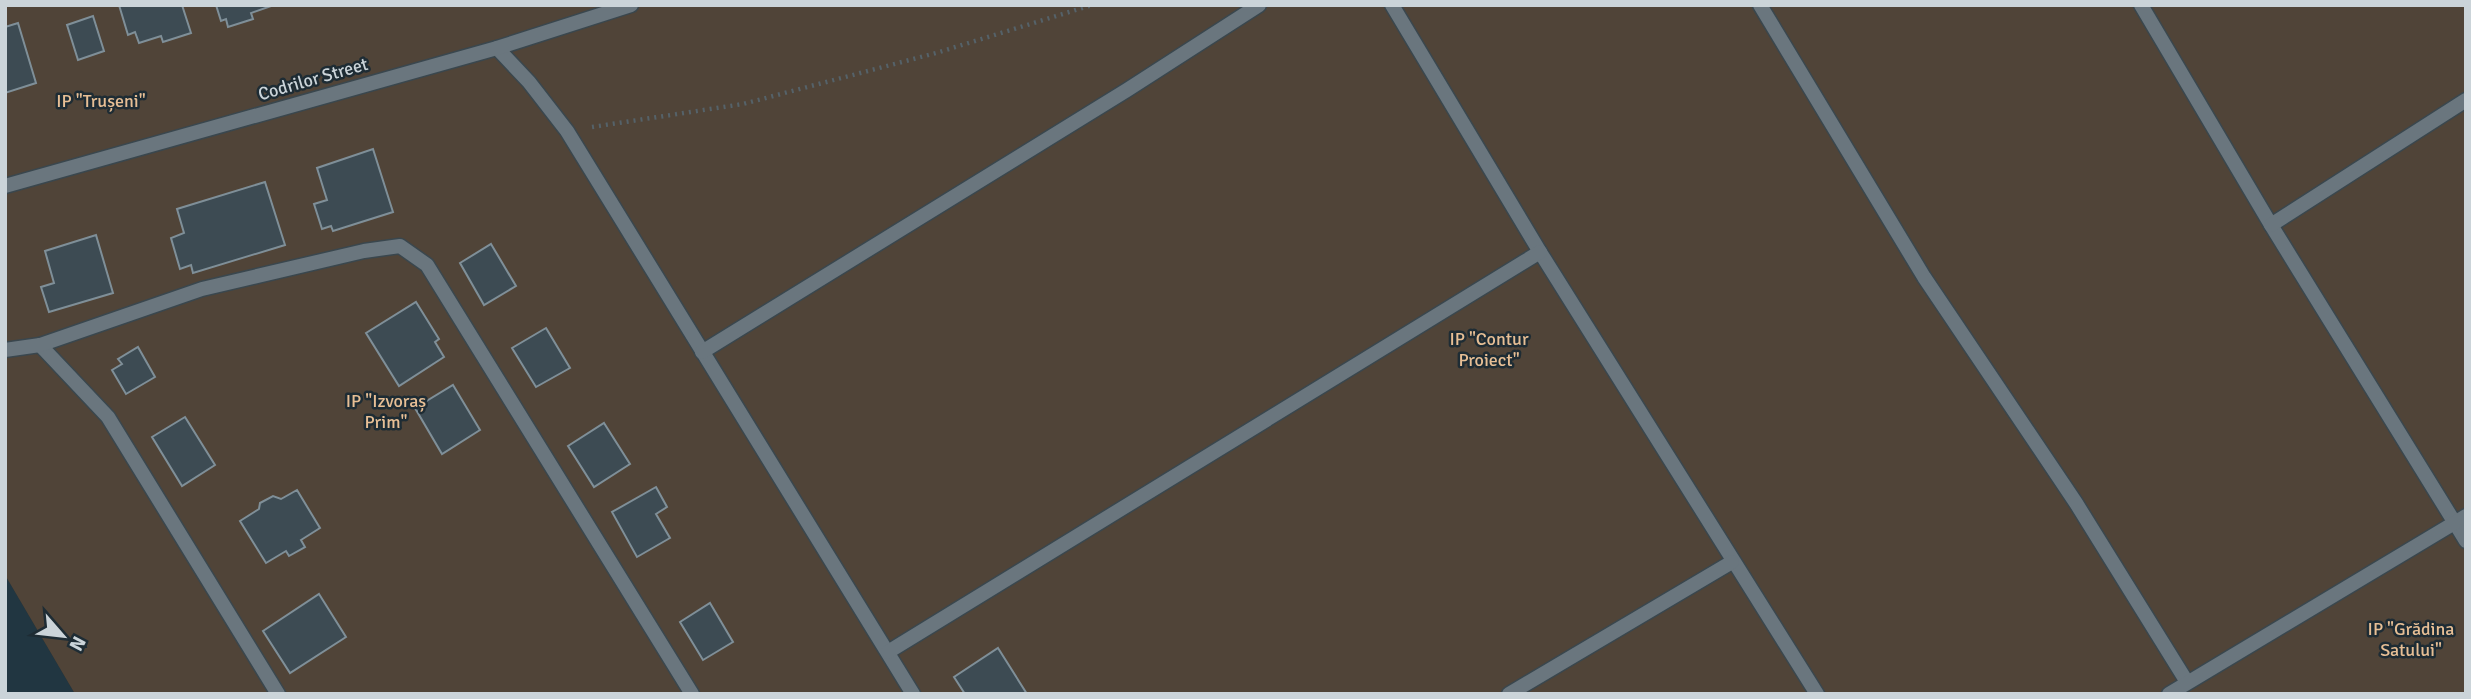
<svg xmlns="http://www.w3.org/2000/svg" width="2471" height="699" font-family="Signika,sans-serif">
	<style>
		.built { fill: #213641 }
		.green { fill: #504438 }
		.building { fill: #3d4b53; stroke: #7f8f98; stroke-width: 2 }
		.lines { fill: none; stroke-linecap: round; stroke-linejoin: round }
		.minor-casing { stroke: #3a474e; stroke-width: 17 }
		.tertiary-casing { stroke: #3a474e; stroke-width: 17 }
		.path { stroke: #556269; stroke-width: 4.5; stroke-dasharray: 2 5; stroke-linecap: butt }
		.minor { stroke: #6a767e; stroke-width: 14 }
		.tertiary { stroke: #6a767e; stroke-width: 14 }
		.labels { text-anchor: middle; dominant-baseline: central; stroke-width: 5; stroke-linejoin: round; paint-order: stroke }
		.street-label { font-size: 18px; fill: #cbd4d9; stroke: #1e2c34 }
		.park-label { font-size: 18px; fill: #e7bf95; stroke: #1e2c34 }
	</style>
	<rect width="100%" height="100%" fill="#1e2c34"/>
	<path class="built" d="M 5,575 L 75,694 L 5,694 Z"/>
	<path class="green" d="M 5,5 L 2466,5 L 2466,694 L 75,694 L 5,575 Z"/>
	<g class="building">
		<path d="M 119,5 L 182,5 L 191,33 L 163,42 L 161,36 L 139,43 L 135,32 L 128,35 Z"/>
		<path d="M 216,5 L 274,5 L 251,13 L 253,19 L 228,27 L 226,19 L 221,21 Z"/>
		<path d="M 93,16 L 104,51 L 78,60 L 67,25 Z"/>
		<path d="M 18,23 L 36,83 L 5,93 L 5,27 Z"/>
		<path d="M 373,149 L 393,212 L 333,231 L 331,226 L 322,229 L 314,204 L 327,200 L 317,168 Z"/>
		<path d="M 265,182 L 285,245 L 193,273 L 191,265 L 180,269 L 171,238 L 184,233 L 177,209 Z"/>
		<path d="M 96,235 L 113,293 L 49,312 L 41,287 L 54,283 L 45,251 Z"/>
		<path d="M 491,244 L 516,286 L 484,305 L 460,263 Z"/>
		<path d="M 416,302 L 439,339 L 435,342 L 444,357 L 399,386 L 366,333 Z"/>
		<path d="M 546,328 L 570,368 L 536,387 L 512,348 Z"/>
		<path d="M 138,347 L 155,377 L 126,394 L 112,370 L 122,364 L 118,359 Z"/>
		<path d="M 453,385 L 480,430 L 442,454 L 415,408 Z"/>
		<path d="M 185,417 L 215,465 L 182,486 L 152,437 Z"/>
		<path d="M 604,423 L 630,464 L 594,487 L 568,446 Z"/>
		<path d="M 656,487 L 667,507 L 656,514 L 670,538 L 637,557 L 612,512 Z"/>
		<path d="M 297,490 L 320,528 L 301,540 L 305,547 L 289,556 L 286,551 L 266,563 L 240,521 L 259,509 L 260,503 L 273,496 L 281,499 Z"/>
		<path d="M 319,594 L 346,637 L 290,673 L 263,631 Z"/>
		<path d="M 710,603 L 733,642 L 703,660 L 680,622 Z"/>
		<path d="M 998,648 L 1027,694 L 965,694 L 954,677 Z"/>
	</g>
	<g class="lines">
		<g class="minor-casing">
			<g id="minor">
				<path d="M 1392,5 L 1540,252 L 1817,694"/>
				<path d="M 1760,5 L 1924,277 L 2076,503 L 2187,682"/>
				<path d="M 2141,5 L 2271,225 L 2466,541"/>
				<path d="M 497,48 L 529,82 L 567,131 L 913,694"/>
				<path d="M 2271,225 L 2466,100"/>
				<path d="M 40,345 L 108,417 L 278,694"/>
				<path d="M 5,350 L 40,345 L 202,289 L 364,251 L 400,246 L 427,265 L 692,694"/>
				<path d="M 702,352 L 1127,90 L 1259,5"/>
				<path d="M 888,652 L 1540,252"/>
				<path d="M 1509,694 L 1732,562"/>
				<path d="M 2169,694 L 2466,516"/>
			</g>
		</g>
		<g class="tertiary-casing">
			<path id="tertiary" d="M 5,186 L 497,48 L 631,5"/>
		</g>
		<path class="path" d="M 592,127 L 743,104 L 936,53 L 1092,5"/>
		<use href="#minor" class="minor"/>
		<use href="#tertiary" class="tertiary"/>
	</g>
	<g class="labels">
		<g class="street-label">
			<text transform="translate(313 79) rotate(-16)">Codrilor Street</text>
		</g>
		<g class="park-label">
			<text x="101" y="101">IP "Trușeni"</text>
			<text x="1489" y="339">IP "Contur<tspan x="1489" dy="21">Proiect"</tspan></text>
			<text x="386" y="401">IP "Izvoraș<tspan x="386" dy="21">Prim"</tspan></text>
			<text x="2411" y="629">IP "Grădina<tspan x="2411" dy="21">Satului"</tspan></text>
		</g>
	</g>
	<rect width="2471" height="699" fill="none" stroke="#cbd4d9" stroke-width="14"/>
	<g transform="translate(63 636) rotate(118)" stroke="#1e2c34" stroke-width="5" paint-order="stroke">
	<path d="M0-5L12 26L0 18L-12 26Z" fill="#cbd4d9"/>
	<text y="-10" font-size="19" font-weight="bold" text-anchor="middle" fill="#cbd4d9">N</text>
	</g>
</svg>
